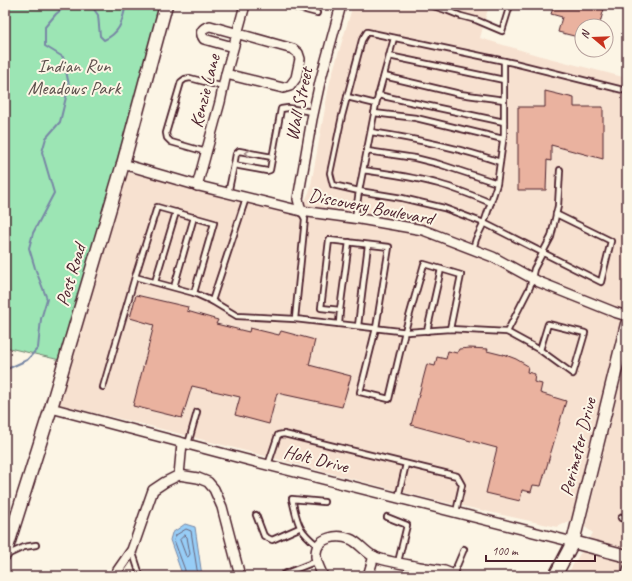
<svg xmlns="http://www.w3.org/2000/svg" width="632" height="581" font-family="Caveat,sans-serif">
	<style>
		.built { fill: #f7e1d0 }
		.green { fill: #9ce5b4; stroke: #738270 }
		.water { fill: #97cdf6; stroke: #7887a5 }
		.lines { fill: none; stroke-linecap: round; stroke-linejoin: round }
		.shore { stroke: #69657c; stroke-width: 1 }
		.stream { stroke: #7887a5; stroke-width: 2 }
		.building { fill: #eab29f; stroke: #4a1f2b }
		.lane-casing { stroke: #4a1f2b; stroke-width: 8 }
		.street-casing { stroke: #4a1f2b; stroke-width: 12 }
		.secondary-casing { stroke: #4a1f2b; stroke-width: 15 }
		.lane { stroke: #fcf5e5; stroke-width: 4.5 }
		.street { stroke: #fcf5e5; stroke-width: 9 }
		.secondary { stroke: #fcf5e5; stroke-width: 12 }
		.oneway { stroke: #a38a88 }
		.labels { text-anchor: middle; dominant-baseline: central; stroke-width: 4; stroke-linejoin: round; paint-order: stroke }
		.park-label { font-size: 19px; fill: #5e504d; stroke: #fcf5e5 }
		.street-label { font-size: 19px; fill: #4a1f2b; stroke: #fcf5e5 }
	</style>
	<rect width="100%" height="100%" fill="#fcf5e5"/>
	<filter id="ink" filterUnits="userSpaceOnUse"><feTurbulence type="fractalNoise" baseFrequency=".025" numOctaves="2"/><feDisplacementMap in="SourceGraphic" scale="8" xChannelSelector="R" yChannelSelector="G"/><feConvolveMatrix kernelMatrix="1 2 1 2 8 2 1 2 1" color-interpolation-filters="sRGB"/></filter>
	<g filter="url(#ink)">
		<g class="built">
			<path d="M 353,5 L 489,5 L 480,38 L 537,55 L 627,78 L 627,306 L 617,349 L 590,442 L 576,512 L 572,520 L 557,527 L 426,498 L 146,425 L 57,404 L 125,172 L 173,182 L 288,211 L 304,203 L 310,190 L 330,81 Z"/>
			<path d="M 627,355 L 627,576 L 566,576 L 593,533 L 585,527 Z"/>
		</g>
		<path class="green" d="M 5,5 L 166,5 L 64,361 L 5,347 Z"/>
		<path class="water" d="M 185,524 L 195,527 L 202,576 L 180,576 L 181,571 L 170,540 L 172,533 Z"/>
		<g class="lines">
			<g class="shore">
				<path d="M 185,535 L 187,537 L 190,554 L 188,557 L 186,556 L 180,540 Z"/>
				<path d="M 184,576 L 185,570 L 174,540 L 176,535 L 186,529 L 191,531 L 198,576"/>
			</g>
			<g class="stream">
				<path d="M 91,5 L 98,15 L 100,36 L 104,40 C 121,32 122,21 126,5"/>
				<path d="M 5,370 L 27,360 L 38,348 L 41,319 L 47,299 L 35,268 L 29,248 L 33,233 L 54,193 L 42,152 L 46,138 L 60,122 L 69,85 L 63,57 L 45,46 L 45,27 L 56,14 L 67,5"/>
			</g>
		</g>
		<g class="building">
			<path d="M 554,5 L 565,7 L 565,5 L 598,5 L 597,7 L 604,9 L 599,26 L 582,26 L 582,38 L 558,32 L 562,17 L 551,14 Z"/>
			<path d="M 545,91 L 574,98 L 574,107 L 603,107 L 603,159 L 551,145 L 551,161 L 547,160 L 546,190 L 518,190 L 518,107 L 545,107 Z"/>
			<path d="M 136,295 L 188,307 L 187,311 L 218,320 L 216,324 L 249,332 L 250,328 L 279,335 L 281,331 L 315,340 L 309,365 L 351,376 L 342,407 L 277,393 L 269,424 L 235,415 L 240,397 L 192,386 L 182,418 L 133,406 L 154,325 L 130,318 Z"/>
			<path d="M 470,348 L 488,349 L 487,351 L 503,355 L 503,354 L 516,359 L 528,366 L 527,372 L 535,374 L 534,382 L 542,384 L 540,393 L 566,401 L 541,486 L 533,485 L 531,492 L 522,490 L 520,501 L 486,493 L 497,448 L 411,425 L 427,364 L 435,366 L 437,357 L 446,359 L 448,351 L 457,353 L 459,349 Z"/>
		</g>
		<g class="lines">
			<g class="lane-casing">
				<g id="lane">
					<path d="M 286,5 L 317,13"/>
					<path d="M 430,5 L 446,10 L 448,5"/>
					<path d="M 446,10 L 461,16 L 476,20 L 502,31 L 510,5"/>
					<path d="M 389,56 L 504,80"/>
					<path d="M 504,61 L 504,134 L 497,184 L 484,223 L 601,282 L 611,241 L 556,214"/>
					<path d="M 384,76 L 460,94 L 504,100"/>
					<path d="M 378,95 L 504,122"/>
					<path d="M 347,97 L 376,104 L 359,191 L 402,198 L 444,208 L 484,223 L 476,239 L 473,249"/>
					<path d="M 376,104 L 394,38"/>
					<path d="M 374,113 L 416,118 L 503,139"/>
					<path d="M 371,132 C 417,139 456,147 500,162"/>
					<path d="M 367,151 L 415,158 L 439,164 L 497,183"/>
					<path d="M 206,152 L 171,142 L 167,138 L 166,133 L 181,82 L 185,79 L 190,78 L 224,87"/>
					<path d="M 234,165 L 236,154 L 239,151 L 272,157"/>
					<path d="M 363,170 C 389,174 414,177 439,184 C 457,189 474,196 491,203"/>
					<path d="M 228,194 L 234,165 L 267,171 L 270,170 L 281,109 L 288,108 L 313,112"/>
					<path d="M 246,198 L 212,301 L 237,316 L 295,319"/>
					<path d="M 301,212 L 305,219 L 295,319 L 408,332 L 450,329 L 507,332 L 530,287 L 534,269 L 551,237 L 558,206 L 560,170"/>
					<path d="M 355,218 L 359,191 L 333,185 L 330,173 L 342,116 L 362,40 L 367,32 L 514,63 L 627,91"/>
					<path d="M 135,277 L 157,207 L 214,223 L 194,293"/>
					<path d="M 155,282 L 176,212"/>
					<path d="M 174,287 L 194,217"/>
					<path d="M 340,310 L 349,242"/>
					<path d="M 339,324 L 340,310 L 321,308 L 329,240 L 389,247 L 376,328 L 360,392 L 389,399 L 405,331 L 424,264 L 461,275 L 450,329"/>
					<path d="M 358,326 L 368,245"/>
					<path d="M 427,331 L 441,269"/>
					<path d="M 507,332 L 540,350 L 573,374 L 585,333 L 548,324 L 540,350"/>
					<path d="M 103,387 L 135,277 L 194,293 L 212,301"/>
					<path d="M 188,444 L 197,412"/>
					<path d="M 268,465 L 278,435 L 284,434 L 457,476 L 462,485 L 456,512"/>
					<path d="M 398,498 L 406,464"/>
					<path d="M 256,515 L 264,536 L 272,540 L 299,528"/>
					<path d="M 387,517 L 407,525 L 398,562"/>
					<path d="M 621,518 L 627,514"/>
					<path d="M 317,545 C 297,529 298,523 292,499 L 324,502"/>
					<path d="M 132,550 L 140,575 L 136,576"/>
					<path d="M 7,555 L 24,547 L 36,545"/>
					<path d="M 284,574 L 317,561"/>
					<path d="M 453,575 L 464,549"/>
					<path d="M 594,576 L 597,576"/>
					<path d="M 624,576 L 627,567"/>
				</g>
			</g>
			<g class="street-casing">
				<g id="street">
					<path d="M 226,74 L 283,88 L 290,86 L 296,78 L 300,59 L 298,53 L 293,49 L 210,26 C 202,28 199,32 204,39 L 233,47"/>
					<path d="M 123,164 L 199,186 L 301,211 L 360,219 L 423,230 L 493,257 L 539,282 L 614,312 L 627,316"/>
					<path d="M 197,186 L 220,102 L 226,74 L 245,5"/>
					<path d="M 301,211 L 298,199 L 312,119 L 320,82 L 341,5"/>
					<path d="M 51,408 L 244,459 L 573,542"/>
					<path d="M 179,475 L 182,443"/>
					<path d="M 114,576 L 132,550 L 153,490 L 165,482 L 179,475 L 198,478 L 208,482 L 214,489 L 222,507 L 240,576"/>
					<path d="M 323,576 C 320,569 315,561 316,553 C 317,537 338,534 350,539 C 359,542 365,553 375,557 C 387,562 411,565 425,568 C 436,570 446,569 454,576"/>
					<path d="M 368,576 L 374,556"/>
				</g>
			</g>
			<g class="secondary-casing">
				<g id="secondary">
					<path d="M 573,542 L 627,556"/>
					<path d="M 5,554 L 51,408 L 123,164 L 166,5"/>
					<path d="M 555,576 L 573,542 L 627,324"/>
				</g>
			</g>
			<use href="#lane" class="lane"/>
			<use href="#street" class="street"/>
			<use href="#secondary" class="secondary"/>
		</g>
		<defs><path id="oneway-chevron" d="M-2-3.5L2.5 0L-2 3.5" fill="none" stroke-width="1.6" stroke-linecap="round" stroke-linejoin="round"/></defs>
		<use class="oneway" href="#oneway-chevron" transform="translate(248 153) rotate(-171)"/>
	</g>
	<g class="labels">
		<g class="park-label">
			<text x="74" y="66">Indian Run<tspan x="74" dy="22">Meadows Park</tspan></text>
		</g>
		<g class="street-label">
			<text transform="translate(205 91) rotate(-76)">Kenzie Lane</text>
			<text transform="translate(299 104) rotate(-78)">Wall Street</text>
			<text transform="translate(371 207) rotate(11)">Discovery Boulevard</text>
			<text transform="translate(71 275) rotate(-73)">Post Road</text>
			<text transform="translate(578 447) rotate(-76)">Perimeter Drive</text>
			<text transform="translate(316 459) rotate(14)">Holt Drive</text>
		</g>
	</g>
	<rect width="632" height="581" fill="none" stroke="#fcf5e5" stroke-width="20"/>
	<rect x="10" y="10" width="612" height="561" fill="none" stroke="#4a1f2b" stroke-width="1.5" filter="url(#ink)"/>
	<g transform="translate(594 38) rotate(289)"><circle r="19" fill="#fcf5e5" stroke="#b59f9b"/>
	<path d="M0-3L7 15L0 10L-7 15Z" fill="#c8321e"/>
	<text y="-6" font-size="11" font-weight="bold" text-anchor="middle" fill="#4a1f2b">N</text>
	</g>
	<path d="M486 555v6h109v-6" fill="none" stroke="#4a1f2b" stroke-width="2"/>
	<text x="492" y="555" font-size="12" fill="#4a1f2b" stroke="#fcf5e5" stroke-width="3" paint-order="stroke">100 m</text>
</svg>
